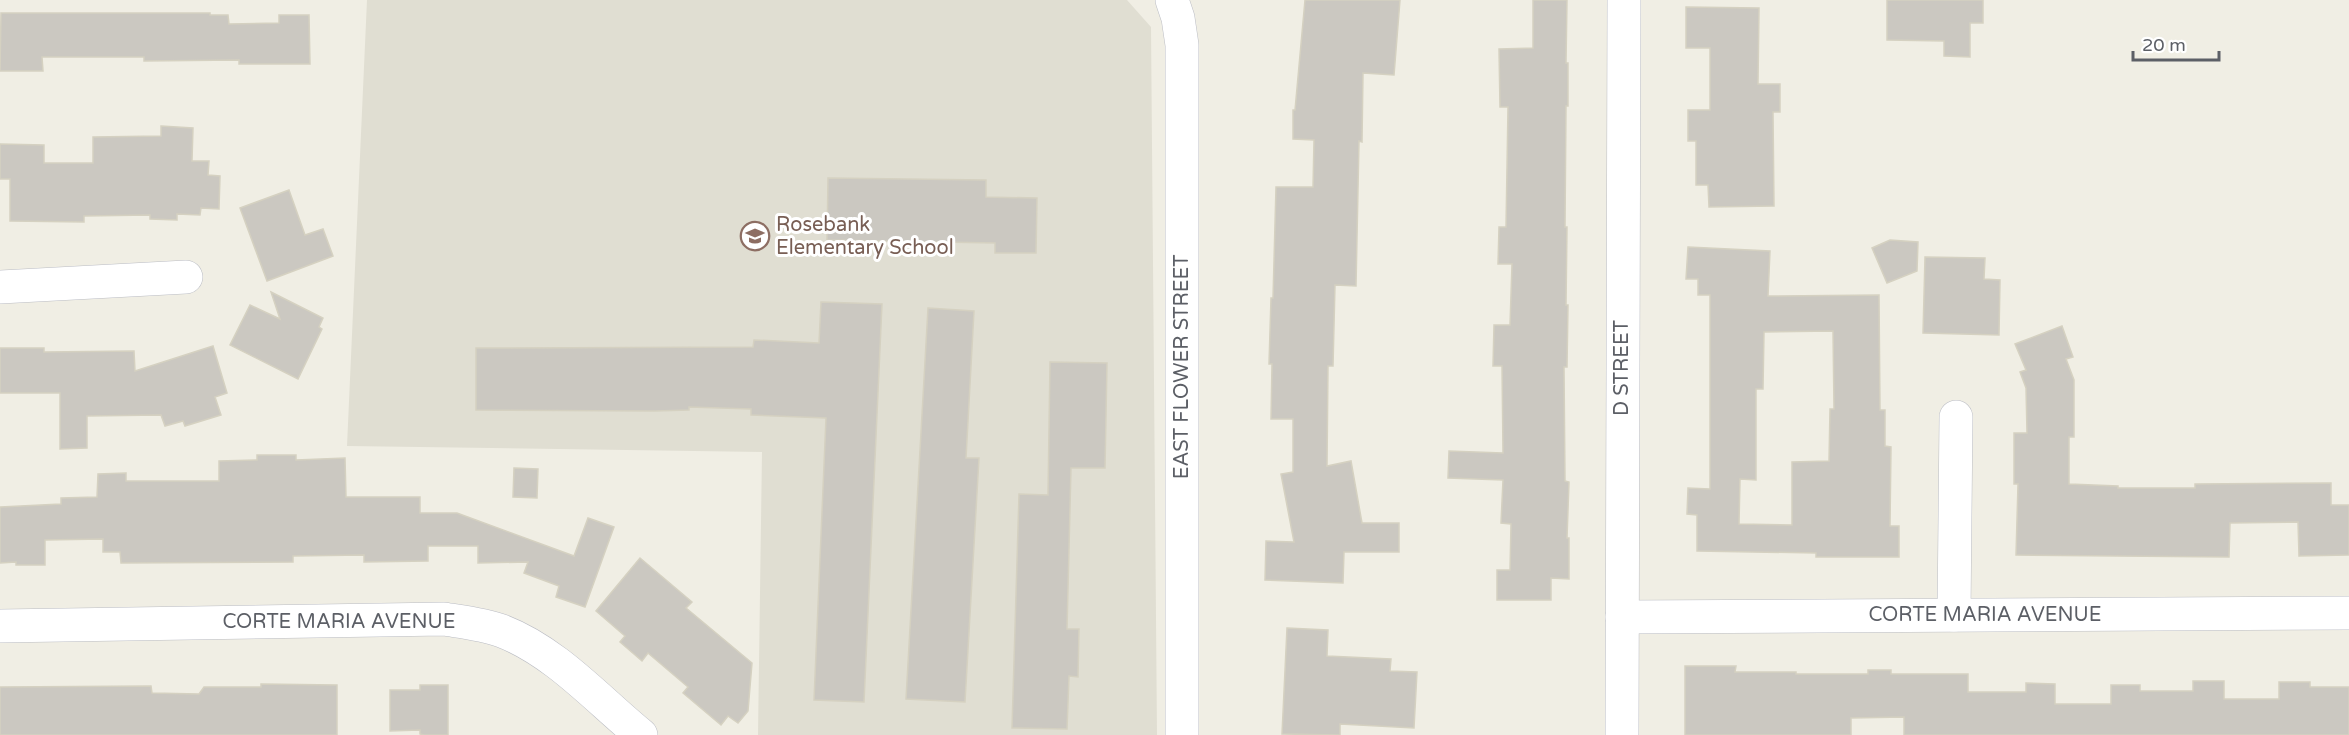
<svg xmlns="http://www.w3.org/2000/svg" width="2349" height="735" font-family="'Varela Round',sans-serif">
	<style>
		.education { fill: #e0ded2 }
		.building { fill: #cbc8c1; stroke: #d5d1c1; stroke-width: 1.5; fill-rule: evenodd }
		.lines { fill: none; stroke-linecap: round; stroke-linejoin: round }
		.minor-casing { stroke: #bbbdc4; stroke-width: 34 }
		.tertiary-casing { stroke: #bbbdc4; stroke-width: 34 }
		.minor { stroke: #fff; stroke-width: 33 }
		.tertiary { stroke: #fff; stroke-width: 33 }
		.labels { text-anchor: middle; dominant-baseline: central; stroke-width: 6; stroke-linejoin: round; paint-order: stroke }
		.education-label { font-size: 20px; fill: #785e54; stroke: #fff; text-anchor: start }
		.street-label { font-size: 20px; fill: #5c5f66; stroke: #fff }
	</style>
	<rect width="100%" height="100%" fill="#f0eee4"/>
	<path class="education" d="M 367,0 L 1127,0 L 1151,27 L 1157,735 L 758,735 L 762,452 L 347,446 Z"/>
	<g class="building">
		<path d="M 1305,0 L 1400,0 L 1394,75 L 1363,73 L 1362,142 L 1359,141 L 1356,286 L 1335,285 L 1333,366 L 1328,366 L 1327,466 L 1351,461 L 1362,523 L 1399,523 L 1399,552 L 1344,552 L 1343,583 L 1265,580 L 1266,541 L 1294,542 L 1281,474 L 1293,472 L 1293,419 L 1271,419 L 1272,364 L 1269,364 L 1271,298 L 1273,298 L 1276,187 L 1313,187 L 1314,140 L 1293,139 L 1293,110 L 1295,110 Z"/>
		<path d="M 1533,0 L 1567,0 L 1566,63 L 1568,63 L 1568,106 L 1566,106 L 1565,227 L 1567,227 L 1566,305 L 1568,305 L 1567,367 L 1564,367 L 1565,481 L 1569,482 L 1567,538 L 1569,538 L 1569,579 L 1551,578 L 1551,600 L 1497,600 L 1497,570 L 1510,570 L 1511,524 L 1501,523 L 1503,480 L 1448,478 L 1449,451 L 1503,453 L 1502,366 L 1493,366 L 1494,325 L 1510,325 L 1512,264 L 1498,264 L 1499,227 L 1506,227 L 1508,107 L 1500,107 L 1499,49 L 1533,48 Z"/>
		<path d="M 1887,0 L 1983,0 L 1983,23 L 1970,23 L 1970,57 L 1944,56 L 1944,41 L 1887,40 Z"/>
		<path d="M 1686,7 L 1759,8 L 1758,84 L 1780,84 L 1780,112 L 1773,112 L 1774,206 L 1709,207 L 1708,185 L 1696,185 L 1696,141 L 1688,141 L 1688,110 L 1710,110 L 1710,48 L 1686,48 Z"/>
		<path d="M 1,13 L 210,13 L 210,15 L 228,15 L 229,24 L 279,23 L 279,15 L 309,15 L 310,64 L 239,64 L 239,60 L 144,61 L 144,57 L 42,57 L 43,71 L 0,71 Z"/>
		<path d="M 161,126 L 193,128 L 192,161 L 209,161 L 208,175 L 220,176 L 219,209 L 201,208 L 200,215 L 177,214 L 177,220 L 150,219 L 150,215 L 84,216 L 84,222 L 10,221 L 10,179 L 0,179 L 0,144 L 44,145 L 44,163 L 93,163 L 93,137 L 161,136 Z"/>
		<path d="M 828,178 L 986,180 L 986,197 L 1037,198 L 1036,253 L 995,253 L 995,243 L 827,240 Z"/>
		<path d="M 289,190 L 305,235 L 323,229 L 333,256 L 267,281 L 240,208 Z"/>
		<path d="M 1890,240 L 1918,242 L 1917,271 L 1887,283 L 1872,248 Z"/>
		<path d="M 1688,247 L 1770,251 L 1768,296 L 1879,295 L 1880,410 L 1885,410 L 1885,446 L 1891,447 L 1890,526 L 1899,526 L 1899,557 L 1816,557 L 1816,553 L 1697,551 L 1697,515 L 1687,514 L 1688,488 L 1710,489 L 1710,295 L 1698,295 L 1698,279 L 1686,279 ZM 1833,331 L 1834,409 L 1830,409 L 1829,461 L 1792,462 L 1792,525 L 1739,524 L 1740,479 L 1756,480 L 1756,389 L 1763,389 L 1764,332 Z"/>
		<path d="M 1925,257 L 1985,258 L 1984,279 L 2000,280 L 1999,335 L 1923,333 Z"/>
		<path d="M 271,292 L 323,318 L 319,327 L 322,329 L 298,379 L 230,345 L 250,305 L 280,319 Z"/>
		<path d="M 821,302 L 882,304 L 864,702 L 814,700 L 826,418 L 751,415 L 751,409 L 689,407 L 689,410 L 655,411 L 476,410 L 476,348 L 753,347 L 754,340 L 819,343 Z"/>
		<path d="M 928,308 L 974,311 L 966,458 L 979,458 L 965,702 L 906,699 Z"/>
		<path d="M 2062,326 L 2073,357 L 2066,359 L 2074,380 L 2074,437 L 2069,437 L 2069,484 L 2118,486 L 2118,488 L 2195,488 L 2195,484 L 2331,483 L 2331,505 L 2349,505 L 2349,555 L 2299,556 L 2298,522 L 2230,523 L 2229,557 L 2016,555 L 2018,484 L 2014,484 L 2014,433 L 2027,433 L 2026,388 L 2020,372 L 2026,370 L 2015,344 Z"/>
		<path d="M 213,346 L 227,393 L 215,397 L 221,415 L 185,426 L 183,421 L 165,426 L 161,415 L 87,416 L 87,448 L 60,449 L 60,393 L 0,393 L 0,348 L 44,348 L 44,352 L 134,351 L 135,371 Z"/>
		<path d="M 1050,362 L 1107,363 L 1105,468 L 1071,468 L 1067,629 L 1079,629 L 1078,677 L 1069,676 L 1067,729 L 1012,728 L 1019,494 L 1048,495 Z"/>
		<path d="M 257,455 L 296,455 L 296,460 L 345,458 L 346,497 L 420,497 L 420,513 L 457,513 L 574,556 L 588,518 L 614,527 L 585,607 L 556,597 L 559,586 L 524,573 L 528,562 L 478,563 L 478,546 L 428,546 L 428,561 L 364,562 L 364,555 L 293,556 L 293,562 L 121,563 L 120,552 L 103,552 L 103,539 L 45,540 L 45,565 L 16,565 L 16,562 L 0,563 L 0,507 L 61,504 L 61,498 L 97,497 L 98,474 L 126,473 L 126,481 L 219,481 L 219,461 L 257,460 Z"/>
		<path d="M 514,468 L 538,469 L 537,498 L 513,497 Z"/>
		<path d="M 640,558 L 692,602 L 686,608 L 752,663 L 748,711 L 738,723 L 728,716 L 721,725 L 683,693 L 688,687 L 648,653 L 642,661 L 620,642 L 625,636 L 596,611 Z"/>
		<path d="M 1287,628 L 1328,630 L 1327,656 L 1391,659 L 1390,671 L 1417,672 L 1414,728 L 1340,724 L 1340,735 L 1282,734 Z"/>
		<path d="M 1685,666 L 1736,666 L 1735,672 L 1796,672 L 1796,674 L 1868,674 L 1868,670 L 1891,670 L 1891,674 L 1968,674 L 1968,692 L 2026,692 L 2026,683 L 2055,684 L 2055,704 L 2111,704 L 2111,685 L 2140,685 L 2140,691 L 2193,691 L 2193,681 L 2224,681 L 2224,699 L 2279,699 L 2279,682 L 2310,682 L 2310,687 L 2349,687 L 2349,735 L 1904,735 L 1904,717 L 1851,718 L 1851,735 L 1685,735 Z"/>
		<path d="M 261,684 L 337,685 L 337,735 L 0,735 L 0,687 L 151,686 L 152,693 L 199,694 L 204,687 L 261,687 Z"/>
		<path d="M 420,685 L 448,685 L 448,735 L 424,735 L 420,734 L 420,730 L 390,731 L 390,690 L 420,690 Z"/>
	</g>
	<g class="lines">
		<g class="minor-casing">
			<g id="minor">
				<path d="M 0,287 L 186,277"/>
				<path d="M 1954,615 L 1956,417"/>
				<path d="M 1622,617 L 2349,613"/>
				<path d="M 0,626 L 444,619 C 463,622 483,624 502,631 C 556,652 597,699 641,735"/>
				<path d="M 1622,735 L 1624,0"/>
			</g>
		</g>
		<g class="tertiary-casing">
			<path id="tertiary" d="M 1172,0 L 1178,18 L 1182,45 L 1182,735"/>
		</g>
		<use href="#minor" class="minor"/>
		<use href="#tertiary" class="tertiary"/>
	</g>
	<defs>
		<g id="school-ring" transform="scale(1.5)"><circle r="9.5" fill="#fff" stroke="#8d6e63" stroke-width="1.5"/><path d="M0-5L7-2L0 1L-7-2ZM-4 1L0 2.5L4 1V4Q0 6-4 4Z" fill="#8d6e63"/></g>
	</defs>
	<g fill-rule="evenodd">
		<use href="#school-ring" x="755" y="236"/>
	</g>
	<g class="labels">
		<g class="education-label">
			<text x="776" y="225">Rosebank<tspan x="776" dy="23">Elementary School</tspan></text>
		</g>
		<g class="street-label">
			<text transform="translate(1182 367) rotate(-90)">EAST FLOWER STREET</text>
			<text transform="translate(1622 368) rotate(-90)">D STREET</text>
			<text x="1985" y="615">CORTE MARIA AVENUE</text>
			<text x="339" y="622">CORTE MARIA AVENUE</text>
		</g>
	</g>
	<path d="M2133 51v9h86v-9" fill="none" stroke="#5c5f66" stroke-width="3"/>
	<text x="2142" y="51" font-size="18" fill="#5c5f66" stroke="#ffffff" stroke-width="4.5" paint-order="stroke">20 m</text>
</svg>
